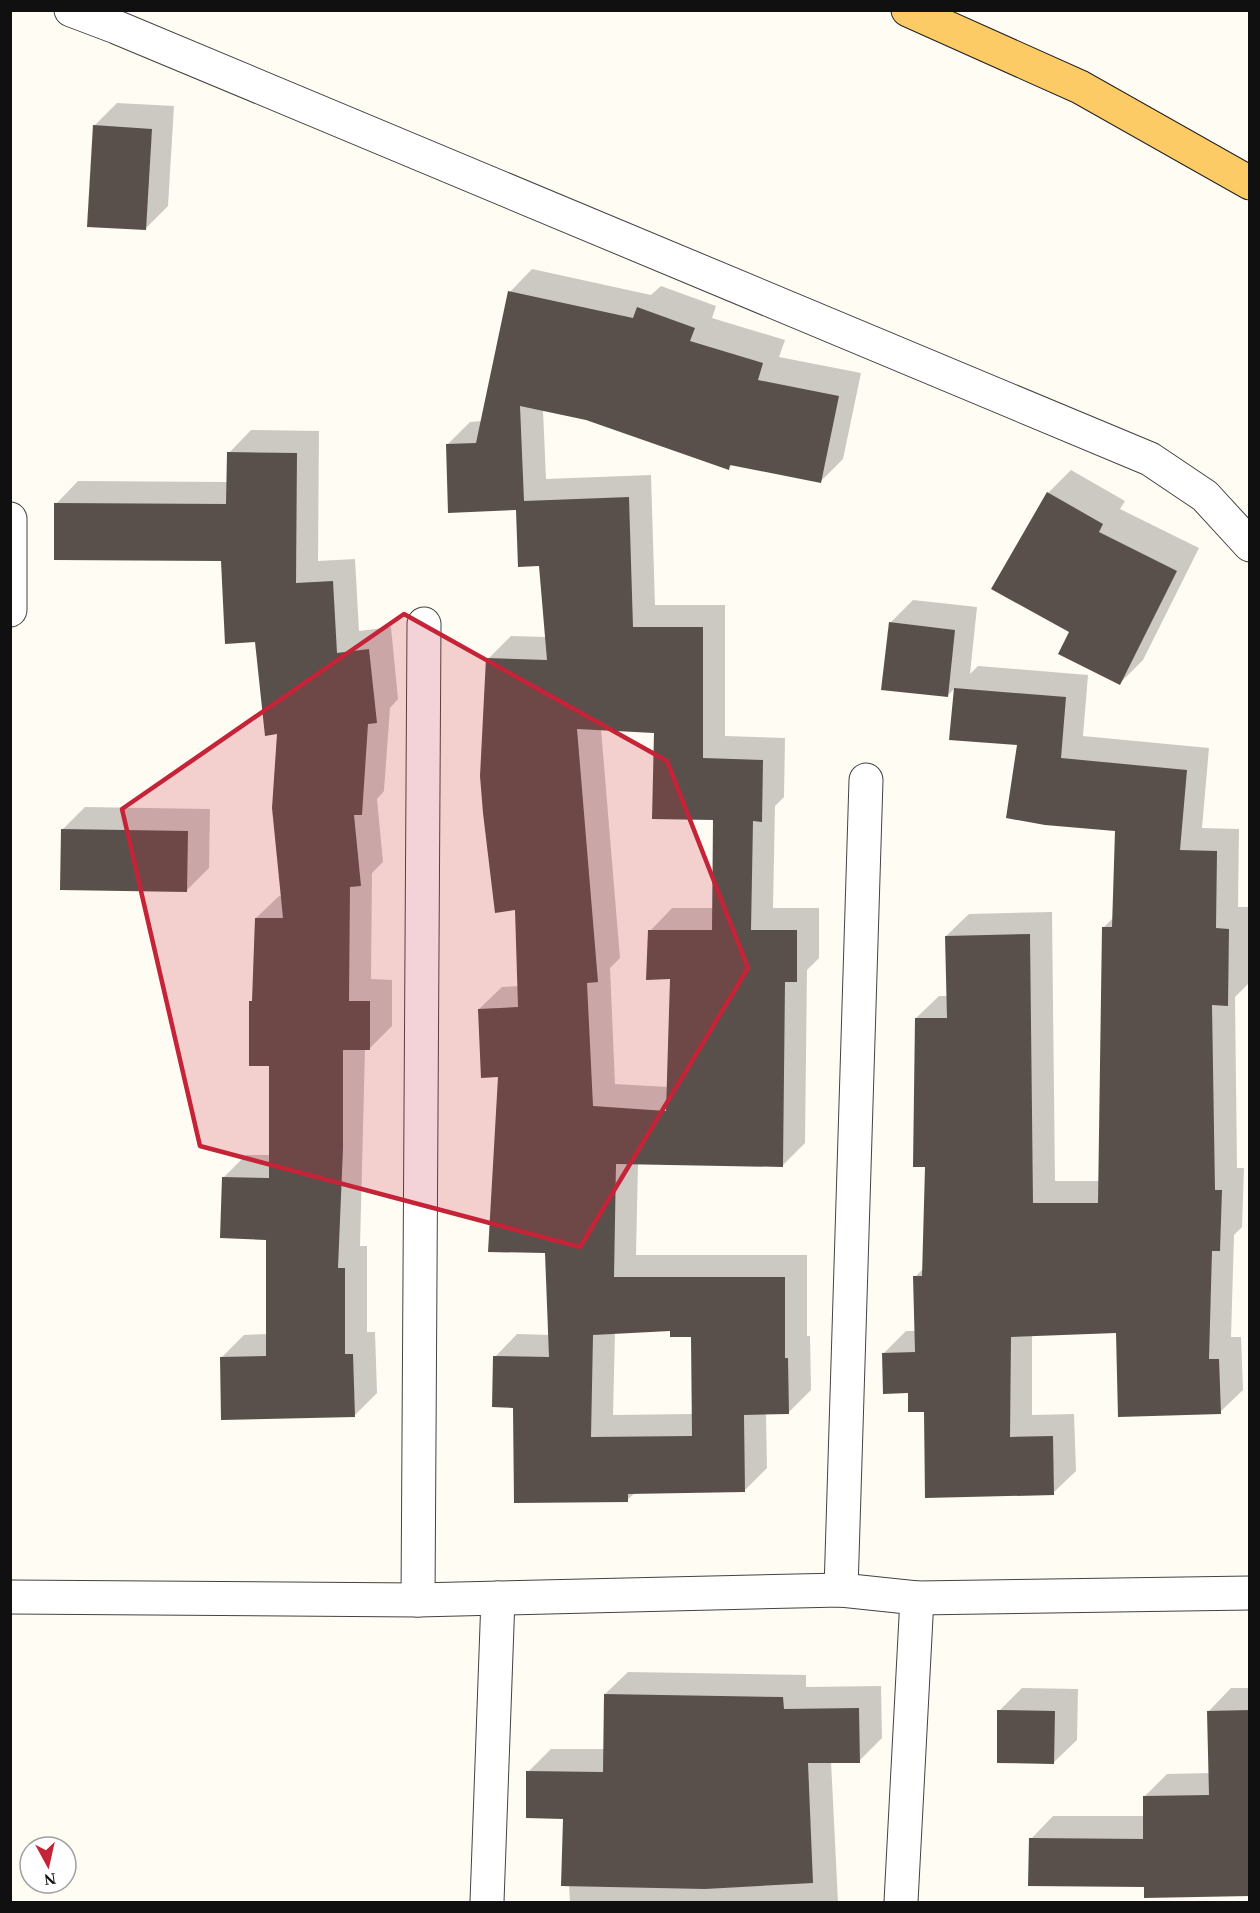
<svg xmlns="http://www.w3.org/2000/svg" width="1260" height="1913" font-family="'Times New Roman',serif">
	<style>
		.shadow { fill: #0003; fill-rule: evenodd }
		.building { fill: #59504c; fill-rule: evenodd }
		.lines { fill: none; stroke-linecap: round; stroke-linejoin: round }
		.minor-casing { stroke: #434343; stroke-width: 35 }
		.major-casing { stroke: #212121; stroke-width: 35 }
		.minor { stroke: #fff; stroke-width: 33 }
		.major { stroke: #fccb66; stroke-width: 33 }
		.marked { fill: #c52337; fill-opacity: 0.2; stroke: #c52337; stroke-width: 4.5; stroke-linejoin: round }
	</style>
	<rect width="100%" height="100%" fill="#fffcf3"/>
	<g class="shadow">
		<path d="M 117,103 L 174,106 L 168,206 L 145,229 L 94,126 Z"/>
		<path d="M 532,269 L 651,295 L 661,286 L 716,306 L 712,318 L 785,340 L 779,357 L 861,373 L 843,459 L 821,481 L 733,464 L 729,468 L 586,419 L 543,410 L 546,479 L 651,475 L 655,605 L 725,605 L 725,736 L 785,738 L 784,797 L 775,806 L 773,908 L 819,908 L 819,958 L 807,970 L 805,1143 L 782,1166 L 638,1163 L 636,1255 L 807,1255 L 807,1336 L 810,1336 L 811,1390 L 788,1413 L 766,1413 L 767,1468 L 744,1491 L 635,1493 L 627,1500 L 514,1406 L 495,1357 L 517,1334 L 550,1335 L 547,1252 L 479,1009 L 502,987 L 519,986 L 516,909 L 488,659 L 511,636 L 546,637 L 540,565 L 517,508 L 447,445 L 470,422 L 482,421 L 510,292 ZM 601,729 L 656,732 L 714,819 L 713,908 L 672,908 L 650,931 L 671,977 L 668,1087 L 615,1084 L 610,968 L 620,958 ZM 672,1329 L 692,1335 L 693,1414 L 613,1415 L 615,1332 Z"/>
		<path d="M 251,430 L 319,431 L 318,561 L 355,559 L 359,631 L 391,627 L 398,699 L 390,708 L 384,791 L 377,799 L 383,862 L 372,873 L 371,979 L 392,980 L 392,1026 L 369,1049 L 365,1049 L 360,1246 L 367,1246 L 367,1332 L 375,1332 L 377,1393 L 355,1415 L 222,1357 L 244,1335 L 268,1334 L 267,1239 L 224,1177 L 246,1155 L 271,1155 L 271,1065 L 256,918 L 279,896 L 283,896 L 279,733 L 256,640 L 223,560 L 56,504 L 78,481 L 228,482 L 229,453 Z"/>
		<path d="M 1071,470 L 1125,501 L 1120,509 L 1199,548 L 1143,660 L 1120,683 L 1070,632 L 1048,493 Z"/>
		<path d="M 913,600 L 977,607 L 970,674 L 978,666 L 1088,675 L 1083,736 L 1209,748 L 1202,828 L 1239,829 L 1238,907 L 1250,907 L 1250,982 L 1235,997 L 1237,1168 L 1244,1168 L 1242,1227 L 1234,1235 L 1231,1337 L 1241,1337 L 1243,1390 L 1220,1412 L 1118,1332 L 1032,1334 L 1032,1415 L 1074,1414 L 1076,1471 L 1053,1493 L 925,1410 L 883,1354 L 906,1331 L 916,1331 L 915,1277 L 924,1268 L 927,1166 L 916,1018 L 939,996 L 948,996 L 946,936 L 969,914 L 1052,912 L 1055,1181 L 1100,1181 L 1104,927 L 1114,917 L 1117,830 L 1019,743 L 951,739 L 955,688 L 947,696 L 890,623 Z"/>
		<path d="M 85,807 L 210,809 L 209,868 L 186,891 L 62,830 Z"/>
		<path d="M 628,1672 L 806,1675 L 806,1687 L 881,1686 L 882,1738 L 859,1761 L 831,1761 L 838,1902 L 570,1902 L 565,1817 L 528,1772 L 551,1749 L 604,1749 L 605,1694 Z"/>
		<path d="M 1022,1688 L 1078,1689 L 1077,1740 L 1054,1762 L 999,1711 Z"/>
		<path d="M 1231,1688 L 1250,1688 L 1250,1894 L 1146,1885 L 1031,1839 L 1053,1816 L 1145,1816 L 1144,1797 L 1167,1774 L 1210,1773 L 1209,1711 Z"/>
	</g>
	<g class="building">
		<path d="M 93,125 L 152,129 L 146,230 L 87,227 Z"/>
		<path d="M 508,291 L 633,318 L 637,307 L 695,328 L 690,341 L 763,363 L 758,380 L 839,396 L 821,483 L 730,465 L 729,470 L 586,420 L 520,406 L 524,501 L 629,497 L 633,627 L 703,627 L 703,758 L 763,760 L 762,822 L 753,821 L 751,930 L 797,930 L 797,982 L 785,982 L 783,1167 L 616,1164 L 614,1277 L 785,1277 L 785,1358 L 788,1358 L 789,1414 L 744,1415 L 745,1492 L 628,1494 L 628,1502 L 514,1503 L 513,1408 L 492,1407 L 493,1356 L 549,1357 L 545,1253 L 488,1252 L 498,1077 L 481,1078 L 478,1009 L 518,1007 L 515,910 L 495,913 L 483,813 L 480,776 L 486,658 L 547,660 L 539,566 L 518,567 L 516,510 L 448,513 L 446,444 L 476,443 ZM 577,729 L 654,733 L 652,819 L 713,820 L 712,930 L 648,930 L 646,980 L 670,979 L 666,1111 L 593,1106 L 587,983 L 598,982 ZM 670,1331 L 670,1337 L 691,1337 L 692,1436 L 591,1437 L 593,1335 Z"/>
		<path d="M 227,452 L 297,453 L 296,583 L 333,581 L 337,653 L 369,649 L 377,723 L 368,724 L 362,815 L 354,815 L 361,886 L 350,887 L 349,1001 L 370,1001 L 370,1050 L 343,1050 L 343,1148 L 338,1268 L 345,1268 L 345,1354 L 353,1354 L 355,1417 L 221,1420 L 220,1357 L 266,1356 L 266,1240 L 220,1238 L 222,1177 L 269,1178 L 269,1066 L 249,1066 L 249,1001 L 252,1001 L 255,918 L 283,918 L 272,808 L 277,734 L 265,736 L 255,642 L 225,644 L 221,561 L 54,560 L 54,503 L 226,504 Z"/>
		<path d="M 1047,492 L 1103,524 L 1099,532 L 1177,571 L 1120,685 L 1058,654 L 1069,632 L 991,589 Z"/>
		<path d="M 889,622 L 955,630 L 948,697 L 881,690 Z"/>
		<path d="M 954,688 L 1066,697 L 1061,758 L 1187,770 L 1180,850 L 1217,851 L 1216,928 L 1229,929 L 1228,1006 L 1212,1005 L 1215,1190 L 1222,1190 L 1220,1251 L 1212,1251 L 1209,1359 L 1219,1359 L 1221,1414 L 1118,1417 L 1116,1333 L 1011,1337 L 1010,1437 L 1053,1436 L 1054,1495 L 925,1498 L 924,1412 L 908,1412 L 908,1393 L 883,1394 L 882,1353 L 915,1352 L 913,1276 L 922,1276 L 925,1167 L 913,1167 L 915,1018 L 947,1018 L 945,936 L 1030,934 L 1033,1203 L 1098,1203 L 1102,927 L 1112,927 L 1115,831 L 1045,825 L 1006,818 L 1017,745 L 949,740 Z"/>
		<path d="M 61,829 L 188,831 L 187,892 L 60,890 Z"/>
		<path d="M 604,1694 L 783,1697 L 784,1709 L 859,1708 L 860,1763 L 808,1763 L 813,1883 L 705,1889 L 561,1886 L 563,1819 L 526,1818 L 526,1771 L 603,1772 Z"/>
		<path d="M 997,1710 L 1055,1711 L 1054,1764 L 997,1763 Z"/>
		<path d="M 1250,1710 L 1250,1896 L 1144,1898 L 1144,1887 L 1028,1886 L 1029,1838 L 1143,1839 L 1143,1796 L 1209,1795 L 1207,1711 Z"/>
	</g>
	<g class="lines">
		<g class="minor-casing">
			<g id="minor">
				<path d="M 71,10 L 116,27 L 1150,459 L 1205,496 L 1250,545"/>
				<path d="M 10,519 L 10,610"/>
				<path d="M 841,1590 L 866,780"/>
				<path d="M 10,1597 L 418,1600 L 841,1590 L 917,1598 L 1250,1593"/>
				<path d="M 418,1600 L 424,624"/>
				<path d="M 487,1902 L 498,1598"/>
				<path d="M 901,1902 L 917,1598"/>
			</g>
		</g>
		<g class="major-casing">
			<path id="major" d="M 908,10 L 1080,87 L 1250,183"/>
		</g>
		<use href="#minor" class="minor"/>
		<use href="#major" class="major"/>
	</g>
	<path class="marked" d="M 404,614 L 667,761 L 748,968 L 580,1247 L 200,1146 L 122,809 Z"/>
	<rect width="1260" height="1913" fill="none" stroke="#101010" stroke-width="24"/>
	<g transform="translate(48 1865) rotate(172)"><circle r="28" fill="#ffffff" stroke="#9f9f9f" stroke-width="1.5"/>
	<path d="M0-4.5L10 22L0 15L-10 22Z" fill="#c52337"/>
	<text y="-9" font-size="16" font-weight="bold" text-anchor="middle" fill="#101010">N</text>
	</g>
</svg>
